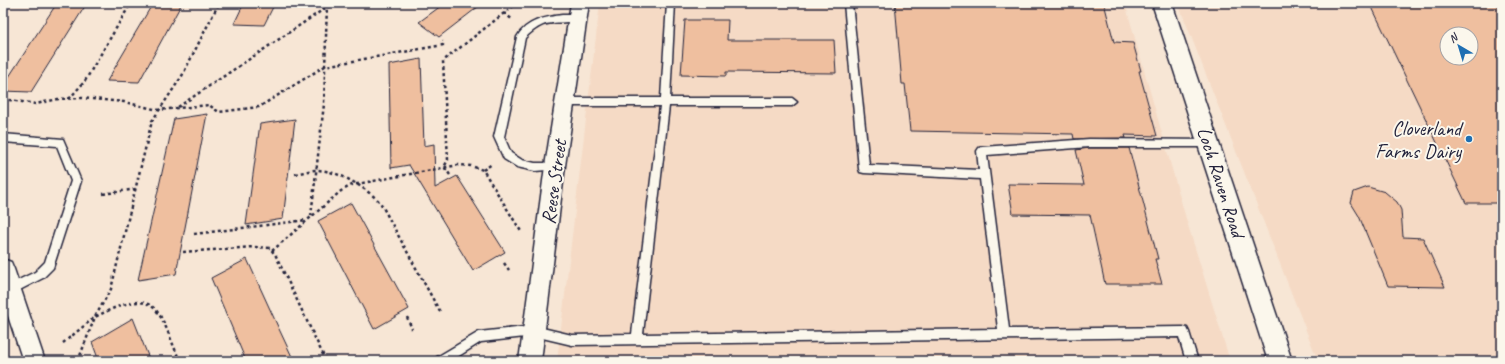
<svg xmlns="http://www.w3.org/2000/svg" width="1505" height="364" font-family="Caveat,sans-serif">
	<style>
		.built { fill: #f5dac5; fill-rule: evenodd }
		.building { fill: #efbf9f; stroke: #22223b; fill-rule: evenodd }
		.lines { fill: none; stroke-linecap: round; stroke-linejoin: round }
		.lane-casing { stroke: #22223b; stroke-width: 3 }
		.street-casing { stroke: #22223b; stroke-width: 3 }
		.secondary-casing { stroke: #22223b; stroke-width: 3 }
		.path { stroke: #22223b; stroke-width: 2.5; stroke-dasharray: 3 3; stroke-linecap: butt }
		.lane { fill: #fbf7ec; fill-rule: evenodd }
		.street { fill: #fbf7ec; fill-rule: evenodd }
		.secondary { fill: #fbf7ec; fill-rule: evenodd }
		.poi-dot { fill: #1f6fb2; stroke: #fbf7ec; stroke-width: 1.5 }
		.labels { text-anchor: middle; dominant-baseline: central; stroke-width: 4; stroke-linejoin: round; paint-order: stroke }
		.poi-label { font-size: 20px; fill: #22223b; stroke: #fbf7ec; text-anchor: end }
		.street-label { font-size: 20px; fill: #22223b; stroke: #fbf7ec }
	</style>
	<rect width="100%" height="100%" fill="#f7e6d5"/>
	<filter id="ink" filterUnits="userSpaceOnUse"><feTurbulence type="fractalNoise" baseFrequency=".025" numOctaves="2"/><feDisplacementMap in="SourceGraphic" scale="8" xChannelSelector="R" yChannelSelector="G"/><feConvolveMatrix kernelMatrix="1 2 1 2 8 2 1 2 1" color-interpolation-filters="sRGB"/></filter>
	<g filter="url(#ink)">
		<g class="built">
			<path d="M 600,3 L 1125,3 L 1187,222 L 1230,361 L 557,361 Z"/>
			<path d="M 1178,3 L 1502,3 L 1502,361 L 1318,361 ZM 1447,34 L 1471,34 L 1471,58 L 1447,58 Z"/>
		</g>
		<g class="building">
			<path d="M 57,3 L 87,3 L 31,92 L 3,91 L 3,86 Z"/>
			<path d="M 153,3 L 182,3 L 139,82 L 107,81 Z"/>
			<path d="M 244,3 L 275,3 L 264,25 L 234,24 Z"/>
			<path d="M 445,3 L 483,3 L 439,37 L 419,22 Z"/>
			<path d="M 895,3 L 1104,3 L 1114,42 L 1133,43 L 1141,71 L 1139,71 L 1157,136 L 1125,135 L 1126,138 L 1074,139 L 1073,134 L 910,131 L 905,84 L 902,84 Z"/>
			<path d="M 1370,3 L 1502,3 L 1502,203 L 1466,203 ZM 1447,34 L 1471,34 L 1471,58 L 1447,58 Z"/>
			<path d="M 685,20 L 728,20 L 727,40 L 834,40 L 836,73 L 726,72 L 726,76 L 681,75 Z"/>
			<path d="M 421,59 L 424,146 L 434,144 L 435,188 L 457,176 L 505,252 L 473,271 L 409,165 L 391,168 L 389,65 Z"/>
			<path d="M 207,114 L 176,274 L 138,280 L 174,119 Z"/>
			<path d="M 295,119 L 283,219 L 246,225 L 260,124 Z"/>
			<path d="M 1089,148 L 1129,148 L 1158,259 L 1155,259 L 1162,284 L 1105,284 L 1090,215 L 1013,214 L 1008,184 L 1084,185 L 1076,150 Z"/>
			<path d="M 1368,187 L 1385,192 L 1397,202 L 1401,210 L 1403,237 L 1423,238 L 1445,287 L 1388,286 L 1359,216 L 1351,203 L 1354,192 Z"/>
			<path d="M 351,203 L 409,309 L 374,329 L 318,221 Z"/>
			<path d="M 247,259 L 279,329 L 294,361 L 246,361 L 211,278 Z"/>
			<path d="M 133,318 L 150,361 L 99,361 L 92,342 Z"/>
		</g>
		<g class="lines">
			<g class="lane-casing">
				<g id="lane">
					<path d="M 667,3 L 675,3 L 670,98 L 792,98 L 797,102 L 792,106 L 669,106 L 643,334 L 998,329 L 980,179 L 864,173 L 860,172 L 859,169 L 844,3 L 852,3 L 869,165 L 979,170 L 977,151 L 979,148 L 982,147 L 1089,139 L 1212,140 L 1214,143 L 1212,146 L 1209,147 L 1089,147 L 987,155 L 1009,329 L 1183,327 L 1187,328 L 1189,332 L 1198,361 L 1186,361 L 1179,337 L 572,345 L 534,336 L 481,342 L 451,361 L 435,361 L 437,357 L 479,332 L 534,326 L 572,335 L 632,334 L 660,106 L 565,106 L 560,102 L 565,98 L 661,98 Z"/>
					<path d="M 562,15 L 578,15 L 582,18 C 578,24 552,21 543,25 C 536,28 530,33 525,38 L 504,137 L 511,153 L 522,160 L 535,163 L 558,163 L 560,166 L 558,169 L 535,171 L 517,167 L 504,159 L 494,137 L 517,37 C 526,21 545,17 562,15 Z"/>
					<path d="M 3,134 L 63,139 L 81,181 L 53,268 L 43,278 L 10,295 L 6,294 L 5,290 L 6,286 L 35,272 L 45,262 L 71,181 L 57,146 L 3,142 Z"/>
				</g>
			</g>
			<g class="street-casing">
				<g id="street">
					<path d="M 571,3 L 589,3 L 565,166 L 541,361 L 519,361 L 545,166 Z"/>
					<path d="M 3,259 L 11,262 L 14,269 L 45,361 L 23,361 L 3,301 Z"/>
				</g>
			</g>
			<g class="secondary-casing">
				<path id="secondary" d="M 1152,3 L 1172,3 L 1292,361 L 1268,361 Z"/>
			</g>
			<g class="path">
				<path d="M 504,13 L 513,20"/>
				<path d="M 3,99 L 36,104 L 58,99 L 82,98 L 124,102 L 158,110 L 209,105 L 219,112 L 259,107 L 325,66 L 443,45 L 442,41"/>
				<path d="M 69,99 L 85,81 L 131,3"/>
				<path d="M 178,107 L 327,7 L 339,3"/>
				<path d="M 483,170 L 492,164"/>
				<path d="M 295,174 C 302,173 309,170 317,170 C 340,171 364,187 380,202 L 440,312"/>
				<path d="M 450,175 L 444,167 L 448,160 L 443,61 L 517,3"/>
				<path d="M 103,194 L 136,189"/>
				<path d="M 311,216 L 324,104 L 327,3"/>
				<path d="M 194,234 L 307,220"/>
				<path d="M 272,251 L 341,191 L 352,185 L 458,165 L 471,166 L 483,170 L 522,233"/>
				<path d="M 183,252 L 254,247 L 270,248 L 276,256 L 326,361"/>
				<path d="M 504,263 L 509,270"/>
				<path d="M 407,317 L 412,329"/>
				<path d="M 63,343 L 95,317 L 111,289 L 152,121 L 182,76 L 219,3"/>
				<path d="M 78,361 L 95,317 C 159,284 157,309 180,361"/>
			</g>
			<use href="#lane" class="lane"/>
			<use href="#street" class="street"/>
			<use href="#secondary" class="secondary"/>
		</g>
	</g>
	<circle class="poi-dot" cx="1469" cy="139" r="4"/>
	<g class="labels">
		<g class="poi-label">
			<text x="1461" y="128">Cloverland<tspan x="1461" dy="23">Farms Dairy</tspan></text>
		</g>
		<g class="street-label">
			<text transform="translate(554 182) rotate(-82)">Reese Street</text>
			<text transform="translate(1221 182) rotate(72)">Loch Raven Road</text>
		</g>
	</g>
	<rect width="1505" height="364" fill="none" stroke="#fbf7ec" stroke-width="16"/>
	<rect x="8" y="8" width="1489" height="348" fill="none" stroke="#22223b" stroke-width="1.5" filter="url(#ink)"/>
	<g transform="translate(1459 46) rotate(322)"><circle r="19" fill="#fbf7ec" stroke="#a4a2a5"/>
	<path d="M0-3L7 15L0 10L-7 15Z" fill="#1f6fb2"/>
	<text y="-6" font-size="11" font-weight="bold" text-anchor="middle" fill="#22223b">N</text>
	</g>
</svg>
